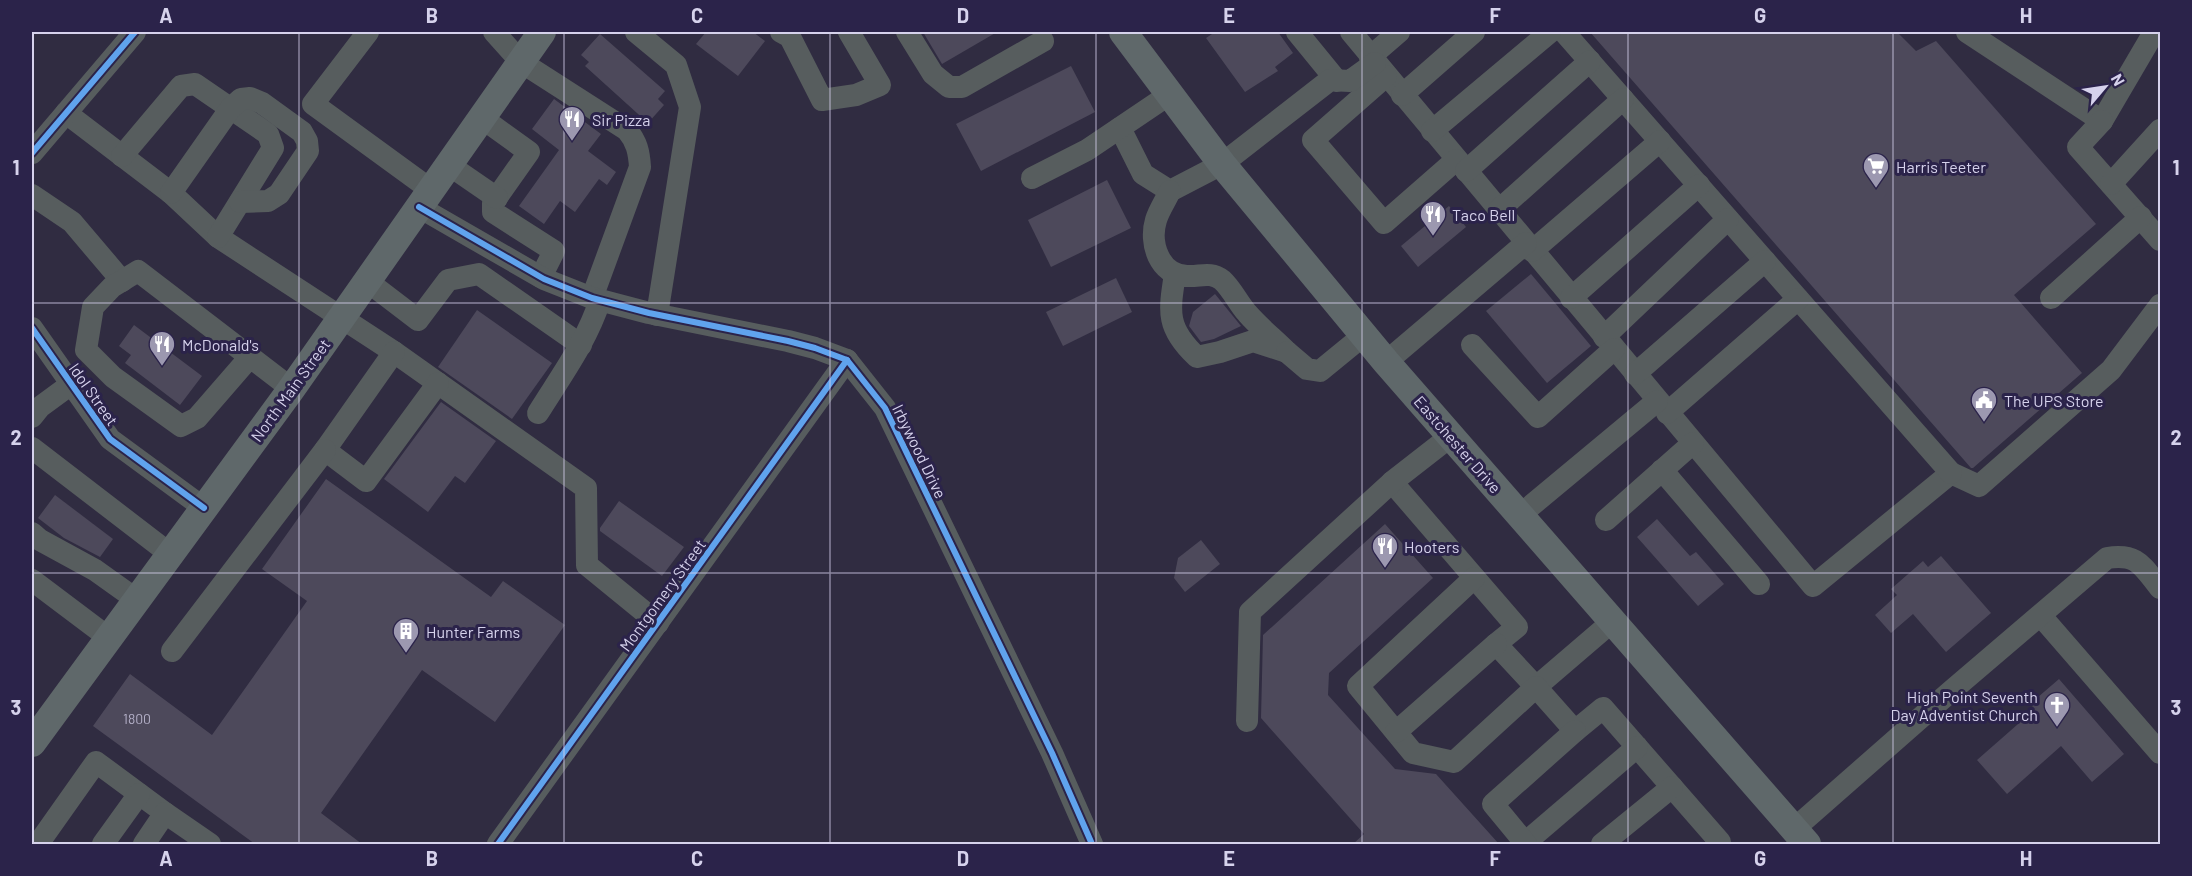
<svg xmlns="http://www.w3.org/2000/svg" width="2192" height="876" font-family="Barlow,sans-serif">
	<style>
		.building { fill: #4d495b }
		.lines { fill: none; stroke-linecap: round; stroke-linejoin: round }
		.minor { stroke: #575d5e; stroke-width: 22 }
		.major { stroke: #5f686a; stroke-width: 28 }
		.cycleway-casing { stroke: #2b234a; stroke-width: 10 }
		.cycleway { stroke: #60a3ed; stroke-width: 6 }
		.grid { fill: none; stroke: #d6d2ec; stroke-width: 1.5; stroke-opacity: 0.55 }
		.labels { text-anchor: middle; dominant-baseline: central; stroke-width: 6; stroke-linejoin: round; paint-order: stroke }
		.number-label { font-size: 14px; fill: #b4b0c8 }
		.poi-label { font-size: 16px; fill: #d6d2ec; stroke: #2b234a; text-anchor: start }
		.street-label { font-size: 16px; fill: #d6d2ec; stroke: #2b234a }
		.neatline { fill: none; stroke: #d6d2ec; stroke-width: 2 }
		.grid-label { font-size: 20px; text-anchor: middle; font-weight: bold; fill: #d6d2ec }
	</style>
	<rect width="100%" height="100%" fill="#302c41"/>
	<g class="building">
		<path d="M 706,32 L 753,32 L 765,41 L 738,76 L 696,44 Z"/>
		<path d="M 923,32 L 997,32 L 942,64 Z"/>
		<path d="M 1215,32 L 1278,32 L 1293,53 L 1275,67 L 1278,71 L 1245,92 L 1206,38 Z"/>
		<path d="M 1590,32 L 1897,32 L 1916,51 L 1936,41 L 2096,224 L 2014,295 L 2082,373 L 1973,468 L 1971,468 Z"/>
		<path d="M 600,34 L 665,91 L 658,99 L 664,105 L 648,123 L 585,66 L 589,62 L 581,55 Z"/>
		<path d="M 1071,66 L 1095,112 L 981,171 L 956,124 Z"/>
		<path d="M 554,99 L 601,134 L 588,151 L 616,172 L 607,185 L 599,179 L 575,212 L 560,201 L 544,224 L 519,206 L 559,150 L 532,129 Z"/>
		<path d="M 1107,180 L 1131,228 L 1051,267 L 1028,220 Z"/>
		<path d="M 1449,206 L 1466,227 L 1418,267 L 1401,246 Z"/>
		<path d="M 1531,274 L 1591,346 L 1547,383 L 1486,311 Z"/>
		<path d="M 1116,278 L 1132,312 L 1063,346 L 1046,312 Z"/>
		<path d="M 1215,294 L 1241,326 L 1214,339 L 1201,342 L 1189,326 L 1193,312 Z"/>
		<path d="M 477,310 L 552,363 L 512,419 L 438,367 Z"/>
		<path d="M 134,325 L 202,376 L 180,405 L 125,363 L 131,355 L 119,346 Z"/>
		<path d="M 441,402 L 496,441 L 465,483 L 455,476 L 428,512 L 384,479 Z"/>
		<path d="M 326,479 L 491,597 L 503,581 L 565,625 L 495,722 L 422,670 L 321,813 L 362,844 L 255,844 L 93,726 L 130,674 L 212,735 L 307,601 L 262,569 Z"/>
		<path d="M 55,495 L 113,539 L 100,557 L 64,538 L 38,518 Z"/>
		<path d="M 619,501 L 684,547 L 662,576 L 600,531 L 600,528 Z"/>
		<path d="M 1657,519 L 1690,556 L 1696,552 L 1724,584 L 1698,606 L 1637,537 Z"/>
		<path d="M 1385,524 L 1433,578 L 1329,673 L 1328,695 L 1395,769 L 1436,774 L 1499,844 L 1353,844 L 1364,834 L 1261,718 L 1263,635 Z"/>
		<path d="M 1201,540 L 1220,564 L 1185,592 L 1174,578 L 1178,558 Z"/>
		<path d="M 1941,556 L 1991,613 L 1946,652 L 1913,614 L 1891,633 L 1875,615 L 1897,595 L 1891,589 L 1923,561 L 1928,567 Z"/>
		<path d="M 2059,679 L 2124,754 L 2092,782 L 2061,746 L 2007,794 L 1977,760 L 2035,709 L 2030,704 Z"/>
	</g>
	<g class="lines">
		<g class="minor">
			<path d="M 368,32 L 313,104 L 431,190"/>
			<path d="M 494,32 L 521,62 L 627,130 C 637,142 639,152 640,167 L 592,298"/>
			<path d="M 636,32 L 676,65 L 690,107 L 657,315"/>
			<path d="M 781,32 L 790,37 L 822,100 L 856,95 L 880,85 L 849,32"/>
			<path d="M 907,32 L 933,74 L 949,87 L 962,87 L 1043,41"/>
			<path d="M 1297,32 L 1337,81"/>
			<path d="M 1351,32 L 1813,586 L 1951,473 L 1979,486 L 2111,370 L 2160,305"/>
			<path d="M 1564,32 L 1951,473"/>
			<path d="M 1967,32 L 2102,121 L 2153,34"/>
			<path d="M 1370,57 L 1399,32"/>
			<path d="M 1386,76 L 1313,140 L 1384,223 L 1456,160"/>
			<path d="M 1402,95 L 1474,32"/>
			<path d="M 66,113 L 171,193 L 218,237 L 394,352 L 586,488 L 587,565 L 658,623"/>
			<path d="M 482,118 L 529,152 L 493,203 L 493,212 L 554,251 L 541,277"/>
			<path d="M 2102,121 L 2078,147 L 2160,240"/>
			<path d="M 1120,128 L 1143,174 L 1170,191 L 1222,164 L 1330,80 L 1350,81 L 1375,63"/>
			<path d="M 1432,131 L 1550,32"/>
			<path d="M 32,153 L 135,32"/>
			<path d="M 122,156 L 181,86 L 195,84 L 268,134 L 273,148 L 218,237"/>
			<path d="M 449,165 L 497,198"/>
			<path d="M 1466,171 L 1590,61"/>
			<path d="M 1032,178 L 1087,150 L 1170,94"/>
			<path d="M 2111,184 L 2160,130"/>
			<path d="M 1170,191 C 1166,200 1159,210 1156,220 C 1149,243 1159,275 1187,276 C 1200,277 1210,271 1222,280 C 1232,289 1238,303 1247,313 C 1259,327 1274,339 1287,352 L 1253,341 L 1220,352 L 1197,357 C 1166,328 1169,312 1175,274"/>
			<path d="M 171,193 L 230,109 L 241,99 L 250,98 L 262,103 L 302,132 L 307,141 L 308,151 L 279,194 L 268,201 L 240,202"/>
			<path d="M 32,195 L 72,222 L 122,281"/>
			<path d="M 419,207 L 544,279 L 592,298 L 649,313 L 788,341 L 815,348 L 847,360 L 885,408 L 1052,753 L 1092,844"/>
			<path d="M 1499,210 L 1623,99"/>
			<path d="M 1532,251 L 1660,141"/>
			<path d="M 367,281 L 418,320 L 448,280 L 479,274 L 581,345"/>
			<path d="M 1571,298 L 1699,185"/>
			<path d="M 2051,298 L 2141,217"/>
			<path d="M 32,328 L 110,439 L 204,508"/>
			<path d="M 1604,337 L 1728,219"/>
			<path d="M 1472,345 L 1538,417 L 1614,349"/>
			<path d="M 394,352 L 325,450 L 366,481 L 438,383"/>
			<path d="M 1287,352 L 1307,369 L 1320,371 L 1364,335"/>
			<path d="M 250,357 L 197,418 L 181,426 L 113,377 L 86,350 L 93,307 L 112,287 L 138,271 L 292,389"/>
			<path d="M 1386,362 L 1526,243"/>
			<path d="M 1635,374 L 1765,261"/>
			<path d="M 538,413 C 561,376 587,341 600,300"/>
			<path d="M 1667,413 L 1798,299"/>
			<path d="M 32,417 L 40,407 L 70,385"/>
			<path d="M 32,448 L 170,554"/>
			<path d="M 1662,470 L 1759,584"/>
			<path d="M 1392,482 L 1517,627 L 1496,644 L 1536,687 L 1613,621"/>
			<path d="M 1520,515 L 1657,401"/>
			<path d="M 1606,520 L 1693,443"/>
			<path d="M 32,533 L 40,540 L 95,570 L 137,600"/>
			<path d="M 1474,578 L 1358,686 L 1413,753 L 1454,762 L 1536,687 L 1575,731 L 1603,708 L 1720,842 L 1718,844"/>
			<path d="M 32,580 L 109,638"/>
			<path d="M 2041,616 L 2160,753"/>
			<path d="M 172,651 L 325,450"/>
			<path d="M 1247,721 L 1250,612 L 1392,482 L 1451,436"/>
			<path d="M 1396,732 L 1496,644"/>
			<path d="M 1794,829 L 1950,692 L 2107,558 C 2138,553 2142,566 2160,588"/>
			<path d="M 1525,843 L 1637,747"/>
			<path d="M 38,844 L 96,762 L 165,813"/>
			<path d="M 103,844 L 139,794"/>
			<path d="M 144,844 L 165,813 L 210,844"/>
			<path d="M 498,844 L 847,360"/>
			<path d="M 1526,844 L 1493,804 L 1575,731"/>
			<path d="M 1602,844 L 1672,787"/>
		</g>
		<g class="major">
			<path d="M 1123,32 L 1222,164 L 1386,362 L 1807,844"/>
			<path d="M 32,743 L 290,391 L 542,32"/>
		</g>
		<g class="cycleway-casing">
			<g id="cycleway">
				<path d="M 32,153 L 135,32"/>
				<path d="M 419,207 L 544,279 L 592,298 L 649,313 L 788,341 L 815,348 L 847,360 L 885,408 L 1052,753 L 1092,844"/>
				<path d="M 32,328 L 110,439 L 204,508"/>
				<path d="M 498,844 L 847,360"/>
			</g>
		</g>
		<use href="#cycleway" class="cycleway"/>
	</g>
	<path class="grid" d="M 299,32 L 299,844M 564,32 L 564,844M 830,32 L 830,844M 1096,32 L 1096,844M 1362,32 L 1362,844M 1628,32 L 1628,844M 1893,32 L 1893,844M 32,303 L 2160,303M 32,573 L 2160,573"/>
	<defs>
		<g id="restaurant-pin" transform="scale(1.35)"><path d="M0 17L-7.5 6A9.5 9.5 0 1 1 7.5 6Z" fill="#9c98b0" stroke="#2b234a"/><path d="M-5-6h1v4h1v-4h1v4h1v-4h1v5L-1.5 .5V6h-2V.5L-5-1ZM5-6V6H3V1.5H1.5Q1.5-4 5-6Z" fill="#fff"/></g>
		<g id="supermarket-pin" transform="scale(1.35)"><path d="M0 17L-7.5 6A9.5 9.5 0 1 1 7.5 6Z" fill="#9c98b0" stroke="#2b234a"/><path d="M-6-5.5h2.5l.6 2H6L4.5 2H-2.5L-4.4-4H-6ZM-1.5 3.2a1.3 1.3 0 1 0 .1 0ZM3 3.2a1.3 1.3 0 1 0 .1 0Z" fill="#fff"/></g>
		<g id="civic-pin" transform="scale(1.35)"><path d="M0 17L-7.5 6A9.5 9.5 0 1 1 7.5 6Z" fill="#9c98b0" stroke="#2b234a"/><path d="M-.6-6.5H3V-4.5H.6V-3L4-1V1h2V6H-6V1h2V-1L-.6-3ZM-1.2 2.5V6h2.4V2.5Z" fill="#fff"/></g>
		<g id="building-pin" transform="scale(1.35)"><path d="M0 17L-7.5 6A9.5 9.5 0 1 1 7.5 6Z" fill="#9c98b0" stroke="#2b234a"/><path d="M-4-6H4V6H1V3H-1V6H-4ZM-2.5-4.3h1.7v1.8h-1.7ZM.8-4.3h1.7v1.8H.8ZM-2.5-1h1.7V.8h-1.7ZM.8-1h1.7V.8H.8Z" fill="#fff"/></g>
		<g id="church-pin" transform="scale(1.35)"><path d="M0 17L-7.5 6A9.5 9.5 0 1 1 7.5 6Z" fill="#9c98b0" stroke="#2b234a"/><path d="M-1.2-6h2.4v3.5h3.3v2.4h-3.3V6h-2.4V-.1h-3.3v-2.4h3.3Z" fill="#fff"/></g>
	</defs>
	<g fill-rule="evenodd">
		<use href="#restaurant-pin" x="572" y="119"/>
		<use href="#supermarket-pin" x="1876" y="166"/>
		<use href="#restaurant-pin" x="1433" y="214"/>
		<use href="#restaurant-pin" x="162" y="344"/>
		<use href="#civic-pin" x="1984" y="400"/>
		<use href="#restaurant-pin" x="1385" y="546"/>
		<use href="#building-pin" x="406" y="631"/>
		<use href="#church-pin" x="2057" y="705"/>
	</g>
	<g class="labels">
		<g class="number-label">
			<text x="137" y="718">1800</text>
		</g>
		<g class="poi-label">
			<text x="592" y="119">Sir Pizza</text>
			<text x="1896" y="166">Harris Teeter</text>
			<text x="1452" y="214">Taco Bell</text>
			<text x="182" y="344">McDonald's</text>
			<text x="2004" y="400">The UPS Store</text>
			<text x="1404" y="546">Hooters</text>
			<text x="426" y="631">Hunter Farms</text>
			<text x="2038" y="696" text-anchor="end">High Point Seventh<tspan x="2038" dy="18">Day Adventist Church</tspan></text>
		</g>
		<g class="street-label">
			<text transform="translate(290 390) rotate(-54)">North Main Street</text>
			<text transform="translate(94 394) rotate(55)">Idol Street</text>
			<text transform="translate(1458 444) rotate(49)">Eastchester Drive</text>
			<text transform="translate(920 451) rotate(64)">Irbywood Drive</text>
			<text transform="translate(662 595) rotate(-54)">Montgomery Street</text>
		</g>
	</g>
	<rect width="2192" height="876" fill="none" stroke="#2b234a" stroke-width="66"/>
	<g transform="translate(2105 87) rotate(61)" stroke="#2b234a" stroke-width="4.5" paint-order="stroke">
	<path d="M0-4.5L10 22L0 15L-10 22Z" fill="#d6d2ec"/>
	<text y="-9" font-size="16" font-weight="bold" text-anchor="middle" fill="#d6d2ec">N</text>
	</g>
	<rect x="33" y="33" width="2126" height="810" class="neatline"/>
	<g class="grid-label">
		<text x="166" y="23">A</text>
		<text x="432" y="23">B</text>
		<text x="697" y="23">C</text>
		<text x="963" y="23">D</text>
		<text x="1229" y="23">E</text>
		<text x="1495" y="23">F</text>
		<text x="1760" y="23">G</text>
		<text x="2026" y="23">H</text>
		<text x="16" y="175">1</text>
		<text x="2176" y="175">1</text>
		<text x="16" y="445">2</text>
		<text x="2176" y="445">2</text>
		<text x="16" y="715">3</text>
		<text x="2176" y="715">3</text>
		<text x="166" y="866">A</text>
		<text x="432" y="866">B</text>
		<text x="697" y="866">C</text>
		<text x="963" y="866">D</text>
		<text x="1229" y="866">E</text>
		<text x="1495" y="866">F</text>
		<text x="1760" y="866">G</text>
		<text x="2026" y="866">H</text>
	</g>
</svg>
